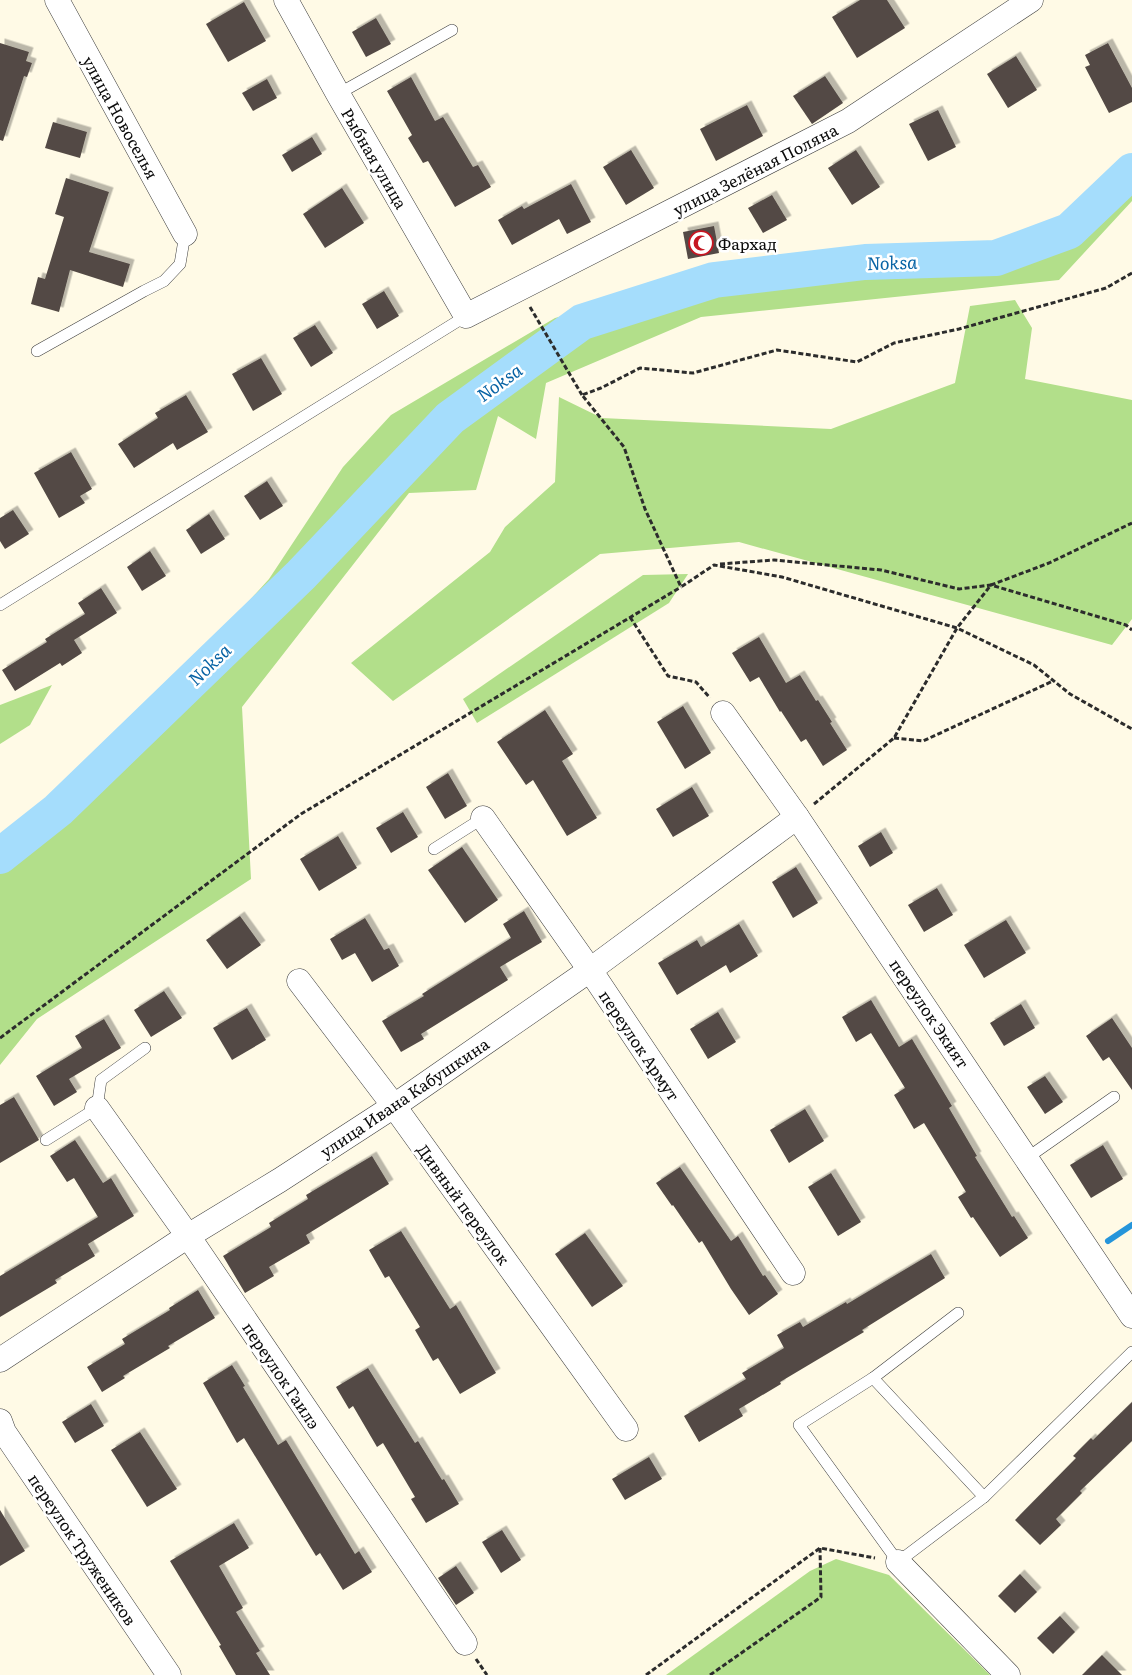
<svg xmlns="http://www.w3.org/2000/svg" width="1132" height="1675" font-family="Literata,serif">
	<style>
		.forest { fill: #b2df8a }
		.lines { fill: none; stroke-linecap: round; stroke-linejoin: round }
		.stream { stroke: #2595da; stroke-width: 6 }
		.river { stroke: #a5ddfc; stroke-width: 36 }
		.building { fill: #534a45; filter: url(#shadow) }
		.lane-casing { stroke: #3d3d3d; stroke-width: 12 }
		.street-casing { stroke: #3d3d3d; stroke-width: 25 }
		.path { stroke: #2c2c2c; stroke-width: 3; stroke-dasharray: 5 2.5; stroke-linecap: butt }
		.lane { stroke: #fff; stroke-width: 11 }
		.street { stroke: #fff; stroke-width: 24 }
		.labels { text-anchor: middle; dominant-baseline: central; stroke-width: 5; stroke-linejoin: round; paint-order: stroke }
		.street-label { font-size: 16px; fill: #0a0a0a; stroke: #fff }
		.poi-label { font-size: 16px; fill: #0a0a0a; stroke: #fff; text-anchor: start }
		.water-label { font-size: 18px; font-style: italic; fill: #0964a5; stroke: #fff }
	</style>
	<defs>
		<filter id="shadow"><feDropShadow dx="4.5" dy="-4.5" stdDeviation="0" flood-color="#0004"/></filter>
	</defs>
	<rect width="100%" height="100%" fill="#fffae6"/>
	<g class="forest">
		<path d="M 1132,155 L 1132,201 L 1059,280 L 701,317 L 546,383 L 536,439 L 498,416 L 476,490 L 409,493 L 242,707 L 251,879 L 37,1019 L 0,1065 L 0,836 L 77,772 L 173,684 L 269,579 L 343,467 L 391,415 L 555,318 L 713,274 L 872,254 L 989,249 L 1061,222 Z"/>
		<path d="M 1015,300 L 1032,328 L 1025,379 L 1132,400 L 1132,619 L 1112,645 L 739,542 L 600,554 L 393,701 L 351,663 L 490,552 L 505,527 L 555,482 L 559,397 L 602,418 L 831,429 L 955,383 L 970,306 Z"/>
		<path d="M 688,574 L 669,603 L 477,723 L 463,699 L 643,575 Z"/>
		<path d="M 52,685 L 30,725 L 0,744 L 0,705 Z"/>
		<path d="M 836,1559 L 889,1575 L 990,1675 L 666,1675 L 810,1571 Z"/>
	</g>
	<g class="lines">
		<path class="stream" d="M 1108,1241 L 1132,1225"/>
		<path class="river" d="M 0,856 L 58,810 L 301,575 L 450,418 L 582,322 L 714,280 L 865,262 L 996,258 L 1069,231 L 1132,171"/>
	</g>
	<g class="building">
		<path d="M 860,0 L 887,0 L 905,28 L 857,58 L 832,17 Z"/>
		<path d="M 244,2 L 266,41 L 228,62 L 206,24 Z"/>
		<path d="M 376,18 L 391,44 L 366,57 L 352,32 Z"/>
		<path d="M 0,43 L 29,52 L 26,61 L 32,63 L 27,77 L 24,76 L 3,141 L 0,140 Z"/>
		<path d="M 1108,43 L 1132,88 L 1132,102 L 1109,113 L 1085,67 L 1090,65 L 1085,55 Z"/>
		<path d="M 1016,56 L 1037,90 L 1008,108 L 987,74 Z"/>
		<path d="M 825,76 L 843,103 L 812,124 L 793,96 Z"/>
		<path d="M 411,77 L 435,121 L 443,117 L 473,167 L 478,165 L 491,187 L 455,207 L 428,161 L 423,163 L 408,138 L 412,135 L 387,91 Z"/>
		<path d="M 267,79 L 277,98 L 253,111 L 242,93 Z"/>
		<path d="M 747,105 L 763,136 L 716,161 L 700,129 Z"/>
		<path d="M 938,110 L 956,147 L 928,161 L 909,124 Z"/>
		<path d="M 53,122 L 87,132 L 80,158 L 45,148 Z"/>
		<path d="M 312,137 L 322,154 L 292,172 L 282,155 Z"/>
		<path d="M 631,150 L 654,188 L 626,205 L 603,167 Z"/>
		<path d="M 856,150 L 880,187 L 852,205 L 828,168 Z"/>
		<path d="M 66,178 L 109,192 L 89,252 L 130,264 L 123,287 L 70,270 L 59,312 L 31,304 L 38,277 L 45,279 L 64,217 L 55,214 Z"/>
		<path d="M 571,184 L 591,222 L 567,234 L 559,219 L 512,245 L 498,220 L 522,206 L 524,209 Z"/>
		<path d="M 342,188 L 364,223 L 325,248 L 303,214 Z"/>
		<path d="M 772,195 L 787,220 L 763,233 L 748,208 Z"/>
		<path d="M 714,226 L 719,253 L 688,259 L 683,232 Z"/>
		<path d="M 384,291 L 399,316 L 377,329 L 362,304 Z"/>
		<path d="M 315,325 L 333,353 L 311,367 L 293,338 Z"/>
		<path d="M 261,358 L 282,394 L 253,411 L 232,374 Z"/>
		<path d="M 186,395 L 208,432 L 177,450 L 173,443 L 134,468 L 118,444 L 158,418 L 155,413 Z"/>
		<path d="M 71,452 L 92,489 L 80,496 L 85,503 L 59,518 L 34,473 Z"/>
		<path d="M 267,481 L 283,506 L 260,520 L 244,496 Z"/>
		<path d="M 13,510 L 29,534 L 5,549 L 0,541 L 0,518 Z"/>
		<path d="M 209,514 L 225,539 L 201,554 L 186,530 Z"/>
		<path d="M 150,551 L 166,576 L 142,591 L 127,567 Z"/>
		<path d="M 101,588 L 117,613 L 74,640 L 82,653 L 62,666 L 60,663 L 15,691 L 2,670 L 47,642 L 45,639 L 85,614 L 78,603 Z"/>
		<path d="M 759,637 L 786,683 L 800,675 L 816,701 L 818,700 L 832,722 L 830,723 L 847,750 L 823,766 L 806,739 L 801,742 L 781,711 L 780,712 L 759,677 L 750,682 L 732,653 Z"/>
		<path d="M 683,706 L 711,753 L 685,769 L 657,722 Z"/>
		<path d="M 545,710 L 573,754 L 562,761 L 597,818 L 567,836 L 533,780 L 526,785 L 497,742 Z"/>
		<path d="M 448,773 L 467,806 L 445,819 L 426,787 Z"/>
		<path d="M 692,787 L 709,816 L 673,837 L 656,809 Z"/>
		<path d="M 403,812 L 418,837 L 391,853 L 376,828 Z"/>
		<path d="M 881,832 L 893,853 L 870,867 L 858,846 Z"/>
		<path d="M 338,836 L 357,868 L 319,891 L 300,859 Z"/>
		<path d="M 462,847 L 498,900 L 465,923 L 428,870 Z"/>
		<path d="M 796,867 L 818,903 L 793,918 L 772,882 Z"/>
		<path d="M 937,888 L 953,915 L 924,932 L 908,905 Z"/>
		<path d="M 524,911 L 542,942 L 500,967 L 508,980 L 421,1034 L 424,1039 L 401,1052 L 382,1021 L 424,996 L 422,994 L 511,938 L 503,924 Z"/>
		<path d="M 240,916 L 261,945 L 227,969 L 206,940 Z"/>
		<path d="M 365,918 L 384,950 L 389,948 L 399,966 L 372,982 L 355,953 L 342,960 L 330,939 Z"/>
		<path d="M 1006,920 L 1026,953 L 984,978 L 964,945 Z"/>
		<path d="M 739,924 L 758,956 L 730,973 L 726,965 L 677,995 L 658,963 L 697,940 L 701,947 Z"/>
		<path d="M 164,991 L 182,1018 L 151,1037 L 134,1010 Z"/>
		<path d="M 871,1000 L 899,1047 L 912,1039 L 952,1106 L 949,1108 L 977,1156 L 975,1157 L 1012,1217 L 1014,1216 L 1028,1238 L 1000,1257 L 973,1217 L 971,1218 L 958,1197 L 966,1192 L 924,1123 L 914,1129 L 894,1095 L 905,1088 L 871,1033 L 856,1042 L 842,1017 Z"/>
		<path d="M 1021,1004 L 1035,1028 L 1004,1046 L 990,1023 Z"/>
		<path d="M 247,1008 L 266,1040 L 232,1060 L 213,1028 Z"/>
		<path d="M 718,1012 L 736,1042 L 708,1059 L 690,1029 Z"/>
		<path d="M 1112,1018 L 1132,1048 L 1132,1090 L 1109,1057 L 1103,1061 L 1086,1036 Z"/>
		<path d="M 104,1019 L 121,1048 L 69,1079 L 77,1092 L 54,1106 L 36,1076 L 82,1048 L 75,1036 Z"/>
		<path d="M 1045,1076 L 1063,1102 L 1045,1114 L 1027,1087 Z"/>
		<path d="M 14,1097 L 39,1140 L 0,1163 L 0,1105 Z"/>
		<path d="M 805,1109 L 824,1141 L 789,1163 L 770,1130 Z"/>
		<path d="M 75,1140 L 103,1183 L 111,1178 L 134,1216 L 88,1244 L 95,1256 L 55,1280 L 57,1283 L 0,1317 L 0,1276 L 98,1217 L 74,1178 L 67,1182 L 50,1156 Z"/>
		<path d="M 1103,1145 L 1123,1179 L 1091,1198 L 1070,1165 Z"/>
		<path d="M 372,1156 L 389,1184 L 306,1235 L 310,1243 L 269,1267 L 274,1276 L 245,1293 L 223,1256 L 271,1227 L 269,1223 L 308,1199 L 306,1195 Z"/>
		<path d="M 680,1167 L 731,1241 L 738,1236 L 763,1276 L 765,1275 L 778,1294 L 749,1315 L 731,1289 L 702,1241 L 699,1243 L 673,1205 L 672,1206 L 656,1183 Z"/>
		<path d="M 831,1173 L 861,1222 L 838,1236 L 808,1187 Z"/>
		<path d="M 401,1231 L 450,1309 L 456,1305 L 496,1373 L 460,1394 L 438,1358 L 433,1361 L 415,1330 L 420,1327 L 389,1276 L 385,1278 L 369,1250 Z"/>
		<path d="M 585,1233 L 623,1286 L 592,1307 L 555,1254 Z"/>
		<path d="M 931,1254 L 945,1278 L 862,1330 L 864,1332 L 780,1382 L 781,1384 L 739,1409 L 743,1416 L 699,1442 L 684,1416 L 746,1379 L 742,1373 L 784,1348 L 777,1335 L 800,1322 L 803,1327 L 846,1302 L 847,1304 Z"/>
		<path d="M 198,1290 L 215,1318 L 168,1346 L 170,1348 L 123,1376 L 125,1378 L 102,1392 L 87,1367 L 125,1344 L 122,1339 L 170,1310 L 169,1308 Z"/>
		<path d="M 232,1365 L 245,1386 L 243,1387 L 278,1445 L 286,1440 L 355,1554 L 359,1551 L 372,1572 L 343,1590 L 320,1553 L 316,1556 L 244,1438 L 237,1443 L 203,1383 Z"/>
		<path d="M 368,1368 L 415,1443 L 418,1441 L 442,1480 L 444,1479 L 459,1504 L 426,1523 L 411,1499 L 415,1497 L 383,1443 L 377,1447 L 353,1406 L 349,1409 L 336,1387 Z"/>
		<path d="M 1132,1402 L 1132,1441 L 1080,1491 L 1082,1493 L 1056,1519 L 1061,1525 L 1040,1545 L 1015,1520 L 1076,1458 L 1073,1456 L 1091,1438 L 1093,1440 Z"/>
		<path d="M 91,1404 L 104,1426 L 75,1443 L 62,1422 Z"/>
		<path d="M 140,1432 L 177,1489 L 147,1507 L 111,1450 Z"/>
		<path d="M 649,1457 L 662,1479 L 625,1500 L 612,1479 Z"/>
		<path d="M 0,1510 L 25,1551 L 0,1566 Z"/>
		<path d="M 234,1523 L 249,1548 L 219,1566 L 243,1608 L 236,1612 L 260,1651 L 256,1653 L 270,1675 L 236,1675 L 219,1646 L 221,1645 L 170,1561 Z"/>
		<path d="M 502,1530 L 521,1560 L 501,1573 L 482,1542 Z"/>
		<path d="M 456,1566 L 474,1593 L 456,1605 L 438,1578 Z"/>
		<path d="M 1020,1574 L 1037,1592 L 1015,1613 L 998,1596 Z"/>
		<path d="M 1060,1616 L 1075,1632 L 1053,1654 L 1037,1638 Z"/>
		<path d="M 1102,1655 L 1122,1675 L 1082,1675 Z"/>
	</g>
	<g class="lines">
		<g class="lane-casing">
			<g id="lane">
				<path d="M 338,94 L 452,30"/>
				<path d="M 37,351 L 144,291 L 164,281 L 180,264 L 185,234"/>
				<path d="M 0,605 L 466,316"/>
				<path d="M 434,849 L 483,818"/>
				<path d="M 46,1140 L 97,1108 L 101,1080 L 145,1048"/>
				<path d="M 1027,1158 L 1114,1097"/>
				<path d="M 958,1313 L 873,1378 L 799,1425 L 898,1562 L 984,1497 L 1132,1352"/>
				<path d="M 873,1378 L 984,1497"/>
			</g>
		</g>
		<g class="street-casing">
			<g id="street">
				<path d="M 57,0 L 185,234"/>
				<path d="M 286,0 L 338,94 L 466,316 L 848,121 L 1031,0"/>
				<path d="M 723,713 L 797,817 L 1132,1316"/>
				<path d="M 483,818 L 590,970 L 793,1273"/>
				<path d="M 299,981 L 394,1106 L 626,1429"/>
				<path d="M 97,1108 L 188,1236 L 465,1643"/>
				<path d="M 0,1360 L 188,1236 L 280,1180 L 394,1106 L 590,970 L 797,817"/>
				<path d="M 0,1421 L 4,1432 L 169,1675"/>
				<path d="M 898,1562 L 1008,1675"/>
			</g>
		</g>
		<g class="path">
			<path d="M 1132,273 L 1106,288 L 959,329 L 894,343 L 857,362 L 777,350 L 693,373 L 640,368 L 601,388 L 582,395 L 624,447 L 645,509 L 681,587 L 714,565 L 782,577 L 957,628 L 1034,665 L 1070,694 L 1132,729"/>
			<path d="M 530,307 L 582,395"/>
			<path d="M 720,564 L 774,560 L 881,570 L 959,589 L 991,585 L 1126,625 L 1132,630"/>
			<path d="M 630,617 L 668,676 L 696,682 L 710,698"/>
			<path d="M 894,738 L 923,741 L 1053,681"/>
			<path d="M 814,804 L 894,738 L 957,628 L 991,585 L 1049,563 L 1132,523"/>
			<path d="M 0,1038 L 301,814 L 681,587"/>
			<path d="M 476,1659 L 487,1675"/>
			<path d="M 646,1675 L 820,1548 L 875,1558"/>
			<path d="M 710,1675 L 821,1597 L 820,1548"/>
		</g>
		<use href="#lane" class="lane"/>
		<use href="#street" class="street"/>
	</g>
	<defs>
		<g id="mosque-ring" transform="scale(1.25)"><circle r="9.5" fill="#fff" stroke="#c61621" stroke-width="1.5"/><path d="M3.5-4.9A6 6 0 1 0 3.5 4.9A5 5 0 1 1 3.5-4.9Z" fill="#c61621"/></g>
	</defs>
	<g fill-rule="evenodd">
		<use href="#mosque-ring" x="701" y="243"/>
	</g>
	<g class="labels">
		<g class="street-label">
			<text transform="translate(121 117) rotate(61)">улица Новоселья</text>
			<text transform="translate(375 158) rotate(60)">Рыбная улица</text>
			<text transform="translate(755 169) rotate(-27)">улица Зелёная Поляна</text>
			<text transform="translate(930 1013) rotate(56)">переулок Экият</text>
			<text transform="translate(640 1045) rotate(56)">переулок Армут</text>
			<text transform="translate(404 1097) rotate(-34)">улица Ивана Кабушкина</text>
			<text transform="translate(464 1204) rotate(54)">Дивный переулок</text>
			<text transform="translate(282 1375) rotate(56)">переулок Гаилэ</text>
			<text transform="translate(83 1549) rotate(56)">переулок Тружеников</text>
		</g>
		<g class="poi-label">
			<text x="718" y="243">Фархад</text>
		</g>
		<g class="water-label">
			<text transform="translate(892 262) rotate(-2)">Noksa</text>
			<text transform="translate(499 382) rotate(-36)">Noksa</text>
			<text transform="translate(209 664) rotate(-44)">Noksa</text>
		</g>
	</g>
</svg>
